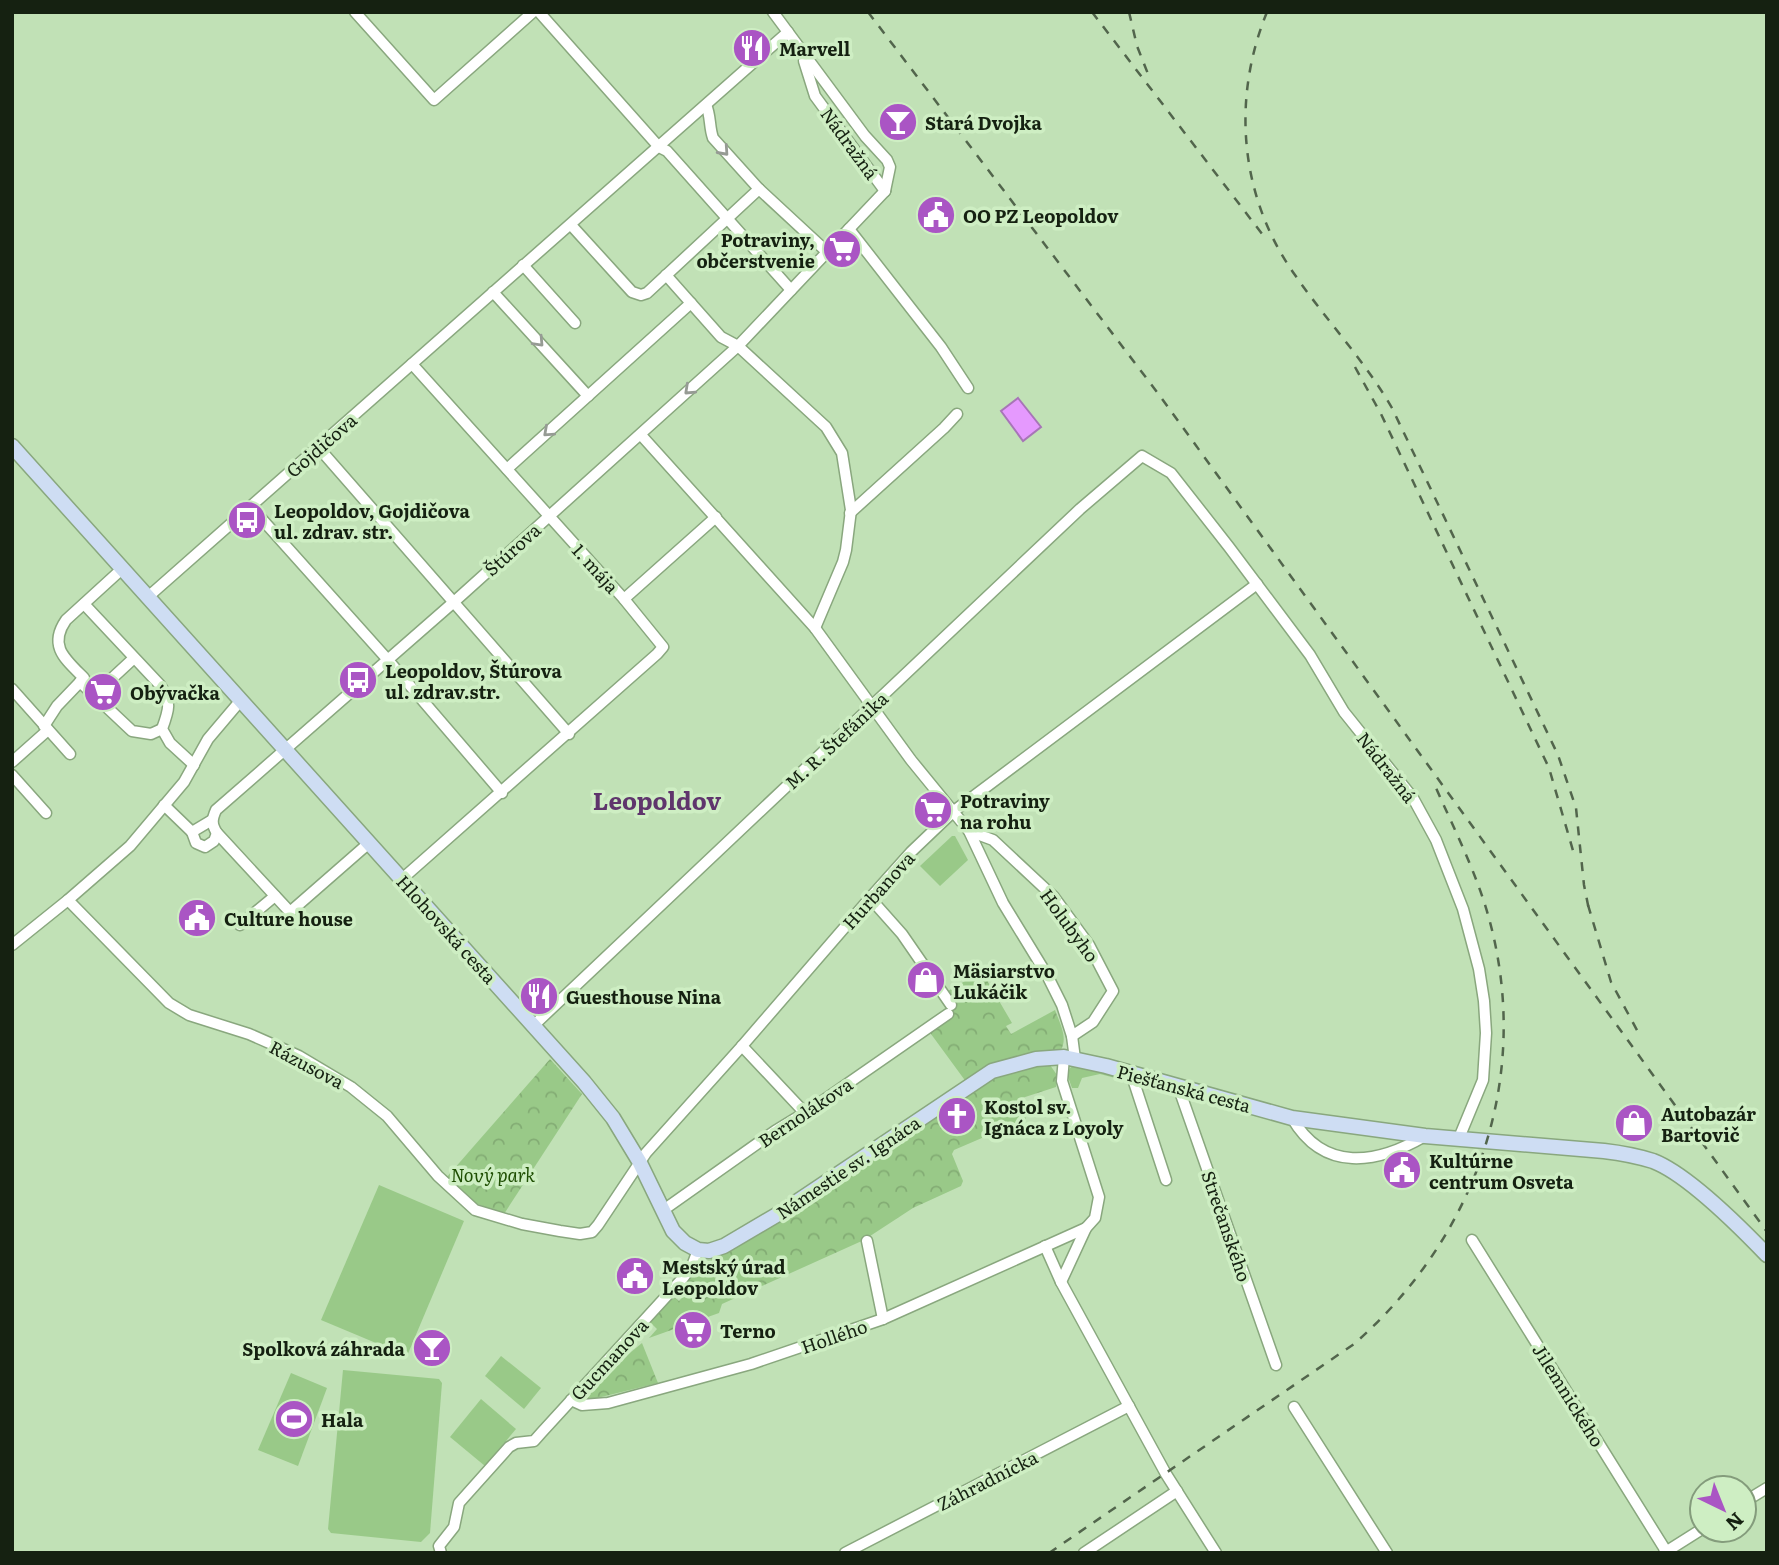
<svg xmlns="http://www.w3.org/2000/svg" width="1779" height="1565" font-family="Literata,serif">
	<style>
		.green { fill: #99c988 }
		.park { fill: url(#park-crowns) }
		.water { fill: #e599fe; stroke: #a775b7; stroke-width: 2 }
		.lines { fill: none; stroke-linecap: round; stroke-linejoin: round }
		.street-casing { stroke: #89a77e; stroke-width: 13 }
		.secondary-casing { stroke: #89a77e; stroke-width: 17 }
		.street { stroke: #fff; stroke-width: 10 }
		.secondary { stroke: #ceddf3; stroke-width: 14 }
		.rail { stroke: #52654c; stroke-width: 2.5; stroke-dasharray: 9 9; stroke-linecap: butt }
		.oneway { stroke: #969b94 }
		.labels { text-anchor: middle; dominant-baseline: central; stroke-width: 7; stroke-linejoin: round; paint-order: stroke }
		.poi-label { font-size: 18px; font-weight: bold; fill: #152111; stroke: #ceeec3; text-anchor: start }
		.street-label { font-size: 18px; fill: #152111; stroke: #ceeec3 }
		.park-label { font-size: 18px; font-style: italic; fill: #1f4f03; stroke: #ceeec3 }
		.district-label { font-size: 24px; font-weight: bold; fill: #5f356c; stroke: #ceeec3 }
	</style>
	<defs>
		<pattern id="park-crowns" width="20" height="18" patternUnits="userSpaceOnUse" patternTransform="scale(1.75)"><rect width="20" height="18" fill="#99c988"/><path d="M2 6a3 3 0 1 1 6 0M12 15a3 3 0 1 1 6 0" fill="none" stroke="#83ac74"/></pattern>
	</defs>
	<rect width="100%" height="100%" fill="#c1e1b6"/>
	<g class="green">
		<path d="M 952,836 L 955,836 L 968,860 L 940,886 L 920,866 Z"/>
		<path d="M 1076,1064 L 1123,1078 L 1123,1080 L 1100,1074 L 1082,1078 L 1078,1088 L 1072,1088 L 1067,1074 L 1070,1068 Z"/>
		<path d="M 379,1185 L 464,1221 L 407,1356 L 321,1320 Z"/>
		<path d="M 501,1356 L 541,1388 L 524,1409 L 485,1376 Z"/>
		<path d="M 343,1370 L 439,1379 L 442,1383 L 430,1533 L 421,1542 L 331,1533 L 328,1529 Z"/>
		<path d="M 291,1373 L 327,1388 L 298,1466 L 258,1450 Z"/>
		<path d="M 481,1399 L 516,1429 L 485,1466 L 450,1437 Z"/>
	</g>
	<g class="park">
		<path d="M 978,965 L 1012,1023 L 1006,1026 L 1011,1034 L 1055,1010 C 1065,1036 1070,1043 1050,1065 L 1057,1075 L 1056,1087 L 1019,1099 L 1026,1119 L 954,1150 L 952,1154 L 963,1181 L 961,1186 L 913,1208 L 864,1240 L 722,1304 L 719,1313 L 649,1338 L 657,1329 L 650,1322 L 673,1296 L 679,1301 L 689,1290 L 687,1279 L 702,1263 L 722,1255 L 782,1217 L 807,1207 L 834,1189 L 842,1178 L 972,1090 L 931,1034 L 931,1029 C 950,1016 958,1015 948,991 L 965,981 L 961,974 Z"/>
		<path d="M 550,1059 L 582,1094 L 504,1214 L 470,1201 L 446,1178 Z"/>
		<path d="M 642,1343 L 658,1383 L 589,1400 L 587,1395 L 631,1352 Z"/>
	</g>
	<path class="water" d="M 1018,398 L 1041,427 L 1023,441 L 1001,411 Z"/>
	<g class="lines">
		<g class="street-casing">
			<g id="street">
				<path d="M 355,12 L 434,100 L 533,12"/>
				<path d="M 539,12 L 659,147 L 667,151 L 791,290"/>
				<path d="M 773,12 L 865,136 L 887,160 L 890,167 L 885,191"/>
				<path d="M 804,61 L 815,96 L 885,191"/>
				<path d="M 706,105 C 711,116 709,127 713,138 L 759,189 L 826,251"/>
				<path d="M 571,225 L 632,292 L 641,295 L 647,293 L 759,189"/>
				<path d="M 849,229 L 941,347 L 968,388"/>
				<path d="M 523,265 L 575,323"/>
				<path d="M 666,275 L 721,337 L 738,346 L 826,427 L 842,453 L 851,510 L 846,550 L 843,562 L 815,628"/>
				<path d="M 493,292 L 588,396"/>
				<path d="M 641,435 L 815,628 L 911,760 L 969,831 L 1003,903 L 1047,975 L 1062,1005 L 1072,1036 L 1075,1059"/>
				<path d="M 318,447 L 569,734"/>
				<path d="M 507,469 L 691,303"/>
				<path d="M 251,507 L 388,660 L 502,793"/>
				<path d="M 850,513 L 944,428 L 957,414"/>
				<path d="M 149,596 L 788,32"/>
				<path d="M 624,599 L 716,517"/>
				<path d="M 84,604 L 160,685 C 172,702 169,710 162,729 L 170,743 L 194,765"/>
				<path d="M 80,682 L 84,678 C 65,659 48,646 66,620 L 123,568"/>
				<path d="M 80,682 L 132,731 L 151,734 L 162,729"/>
				<path d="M 107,683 L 134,658"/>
				<path d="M 12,689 L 70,754"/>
				<path d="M 241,700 L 208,739 L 184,782 L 130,846 L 68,900 L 169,1003 L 189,1015 L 249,1034 L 299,1056 L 351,1087 L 387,1116 L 438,1176 L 475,1210 L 522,1224 L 560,1231 L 580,1234 L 592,1232 L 598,1225 L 646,1153 L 742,1046 L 870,898 L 911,852 L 954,811 L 1257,584"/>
				<path d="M 44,726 L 57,706 L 80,682"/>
				<path d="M 12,762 L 48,730"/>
				<path d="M 12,775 L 46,813"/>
				<path d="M 164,805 L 192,832 L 212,820"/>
				<path d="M 969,831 L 993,840 L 1054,897 L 1089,945 L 1113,991 L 1093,1022 L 1072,1036"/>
				<path d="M 192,832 L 196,843 L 205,847 L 214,841 L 217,833"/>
				<path d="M 369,843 L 290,912 L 217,833 C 211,824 212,819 216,810 L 455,601 L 738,346 L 885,191"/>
				<path d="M 402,879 L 657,654 L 663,647 L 624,599 L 412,364"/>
				<path d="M 870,898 L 902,934 L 951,1005"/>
				<path d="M 240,925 L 275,896"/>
				<path d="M 12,945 L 68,900"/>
				<path d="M 533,1026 L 1080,509 L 1142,456 L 1171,473 L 1229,547 L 1310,655 L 1344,712 L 1413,798 L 1436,840 L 1463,909 L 1479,969 L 1484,1001 L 1486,1033 L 1483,1080 L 1459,1138"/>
				<path d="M 742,1046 L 804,1112"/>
				<path d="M 1131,1073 L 1166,1180"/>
				<path d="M 1178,1086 L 1276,1365"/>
				<path d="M 1292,1118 C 1324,1173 1377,1164 1425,1136"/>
				<path d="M 662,1211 L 775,1131 L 811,1109 L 948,1014"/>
				<path d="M 1472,1240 L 1666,1551"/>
				<path d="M 867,1241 L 883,1319"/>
				<path d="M 1045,1246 L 1061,1282 L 1166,1474 L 1216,1553"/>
				<path d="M 1061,1282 L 1086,1228 L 1095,1218 L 1099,1197 L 1062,1081 L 1064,1057"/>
				<path d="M 571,1400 L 582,1405 L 608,1403 L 751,1364 L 883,1319 L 1086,1228"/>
				<path d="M 1294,1407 L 1387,1553"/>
				<path d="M 1744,1502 L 1767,1488"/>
				<path d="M 441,1553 L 439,1546 L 454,1527 L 459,1503 L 509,1447 L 516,1443 L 534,1441 L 542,1432 L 683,1278 L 692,1266 L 698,1250"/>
				<path d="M 845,1553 L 1129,1406"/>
				<path d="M 1084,1553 L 1177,1491"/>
				<path d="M 1664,1553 L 1702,1529"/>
			</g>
		</g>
		<g class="secondary-casing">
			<path id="secondary" d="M 12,446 L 584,1082 L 613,1118 L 639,1161 L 673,1231 L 685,1243 L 698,1250 L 709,1251 L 724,1246 L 780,1213 L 992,1071 L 1036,1059 L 1064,1057 L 1106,1066 L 1292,1118 L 1425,1136 L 1604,1151 C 1621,1153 1637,1156 1653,1161 C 1687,1174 1741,1228 1767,1255"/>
		</g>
		<use href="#street" class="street"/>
		<use href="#secondary" class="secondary"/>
		<g class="rail">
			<path d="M 868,12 L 1160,396 L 1767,1232"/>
			<path d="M 1092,12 L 1266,239"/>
			<path d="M 1129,12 L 1137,46 L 1150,79"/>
			<path d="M 1267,12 C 1231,100 1240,198 1295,275 C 1326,320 1365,361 1392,408 L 1558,755 L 1576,808 L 1584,885 L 1590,915"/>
			<path d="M 1355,367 L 1381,414 L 1549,768 L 1574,854"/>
			<path d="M 1588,905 L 1611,982 L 1638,1032"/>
			<path d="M 1049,1553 L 1354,1344 C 1474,1239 1531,1083 1491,926 C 1479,878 1456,833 1436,788"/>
		</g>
	</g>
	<defs><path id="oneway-chevron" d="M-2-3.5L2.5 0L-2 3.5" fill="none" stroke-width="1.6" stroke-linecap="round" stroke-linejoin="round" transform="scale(1.75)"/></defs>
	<g class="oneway">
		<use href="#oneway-chevron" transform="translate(724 151) rotate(48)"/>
		<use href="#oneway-chevron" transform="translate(539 342) rotate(47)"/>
		<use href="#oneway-chevron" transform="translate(689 390) rotate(137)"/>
		<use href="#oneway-chevron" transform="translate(548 432) rotate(138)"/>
	</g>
	<defs>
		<g id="restaurant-disc" transform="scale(2.0125)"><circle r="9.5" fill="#aa55c4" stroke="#ceeec3"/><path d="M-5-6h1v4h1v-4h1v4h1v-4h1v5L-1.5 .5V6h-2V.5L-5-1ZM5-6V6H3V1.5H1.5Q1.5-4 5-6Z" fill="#fff"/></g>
		<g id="bar-disc" transform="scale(2.0125)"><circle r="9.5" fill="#aa55c4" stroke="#ceeec3"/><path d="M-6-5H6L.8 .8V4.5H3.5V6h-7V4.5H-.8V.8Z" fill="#fff"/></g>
		<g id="civic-disc" transform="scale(2.0125)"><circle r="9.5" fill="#aa55c4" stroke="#ceeec3"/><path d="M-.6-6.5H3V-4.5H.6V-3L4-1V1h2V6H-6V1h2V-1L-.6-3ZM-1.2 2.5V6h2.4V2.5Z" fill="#fff"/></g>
		<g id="supermarket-disc" transform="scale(2.0125)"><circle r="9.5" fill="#aa55c4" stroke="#ceeec3"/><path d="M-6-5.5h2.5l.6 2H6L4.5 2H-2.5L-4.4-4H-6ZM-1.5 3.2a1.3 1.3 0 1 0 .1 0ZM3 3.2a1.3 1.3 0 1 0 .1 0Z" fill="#fff"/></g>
		<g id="bus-disc" transform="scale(2.0125)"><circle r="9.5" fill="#aa55c4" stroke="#ceeec3"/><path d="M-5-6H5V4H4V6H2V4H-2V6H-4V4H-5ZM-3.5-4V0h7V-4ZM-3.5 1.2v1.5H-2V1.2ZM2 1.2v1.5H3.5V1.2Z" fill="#fff"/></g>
		<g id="shop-disc" transform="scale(2.0125)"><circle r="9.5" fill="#aa55c4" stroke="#ceeec3"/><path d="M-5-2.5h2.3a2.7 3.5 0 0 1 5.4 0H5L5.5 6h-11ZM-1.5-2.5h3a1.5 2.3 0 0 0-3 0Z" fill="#fff"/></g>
		<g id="church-disc" transform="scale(2.0125)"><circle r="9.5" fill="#aa55c4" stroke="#ceeec3"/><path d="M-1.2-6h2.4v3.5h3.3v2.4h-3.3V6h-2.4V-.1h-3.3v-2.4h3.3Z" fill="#fff"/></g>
		<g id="stadium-disc" transform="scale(2.0125)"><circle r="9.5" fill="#aa55c4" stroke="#ceeec3"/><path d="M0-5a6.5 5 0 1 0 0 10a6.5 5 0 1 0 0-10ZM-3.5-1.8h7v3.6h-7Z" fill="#fff"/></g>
	</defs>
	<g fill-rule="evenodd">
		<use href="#restaurant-disc" x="752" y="48"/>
		<use href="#bar-disc" x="898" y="122"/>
		<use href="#civic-disc" x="936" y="215"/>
		<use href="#supermarket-disc" x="842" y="249"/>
		<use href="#bus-disc" x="247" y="520"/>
		<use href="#bus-disc" x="358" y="680"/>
		<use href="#supermarket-disc" x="103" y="692"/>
		<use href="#supermarket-disc" x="933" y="810"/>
		<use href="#civic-disc" x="197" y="918"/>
		<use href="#shop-disc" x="926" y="980"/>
		<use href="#restaurant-disc" x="539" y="996"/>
		<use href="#church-disc" x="957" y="1116"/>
		<use href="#shop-disc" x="1634" y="1123"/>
		<use href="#civic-disc" x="1402" y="1170"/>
		<use href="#civic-disc" x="635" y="1276"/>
		<use href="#supermarket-disc" x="693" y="1330"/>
		<use href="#bar-disc" x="432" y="1348"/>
		<use href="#stadium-disc" x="294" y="1419"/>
	</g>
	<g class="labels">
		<g class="poi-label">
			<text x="779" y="48">Marvell</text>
			<text x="925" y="122">Stará Dvojka</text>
			<text x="963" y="215">OO PZ Leopoldov</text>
			<text x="815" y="239" text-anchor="end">Potraviny,<tspan x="815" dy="21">občerstvenie</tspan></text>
			<text x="274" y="510">Leopoldov, Gojdičova<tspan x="274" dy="21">ul. zdrav. str.</tspan></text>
			<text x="385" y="670">Leopoldov, Štúrova<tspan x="385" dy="21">ul. zdrav.str.</tspan></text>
			<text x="130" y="692">Obývačka</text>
			<text x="960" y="800">Potraviny<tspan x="960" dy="21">na rohu</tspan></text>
			<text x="224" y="918">Culture house</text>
			<text x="953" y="970">Mäsiarstvo<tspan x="953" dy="21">Lukáčik</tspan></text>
			<text x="566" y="996">Guesthouse Nina</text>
			<text x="984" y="1106">Kostol sv.<tspan x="984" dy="21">Ignáca z Loyoly</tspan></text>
			<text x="1661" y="1113">Autobazár<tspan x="1661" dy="21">Bartovič</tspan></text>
			<text x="1429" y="1160">Kultúrne<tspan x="1429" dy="21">centrum Osveta</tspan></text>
			<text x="662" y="1266">Mestský úrad<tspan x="662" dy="21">Leopoldov</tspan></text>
			<text x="720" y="1330">Terno</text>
			<text x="405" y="1348" text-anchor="end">Spolková záhrada</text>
			<text x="321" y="1419">Hala</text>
		</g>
		<g class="street-label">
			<text transform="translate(850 143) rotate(54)">Nádražná</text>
			<text transform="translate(321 445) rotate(-41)">Gojdičova</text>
			<text transform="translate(512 549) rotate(-42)">Štúrova</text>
			<text transform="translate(596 568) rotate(48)">1. mája</text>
			<text transform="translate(836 740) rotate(-43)">M. R. Štefánika</text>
			<text transform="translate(1387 767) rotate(52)">Nádražná</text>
			<text transform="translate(878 890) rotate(-48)">Hurbanova</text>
			<text transform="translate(1070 925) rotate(54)">Holubyho</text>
			<text transform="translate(447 929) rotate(48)">Hlohovská cesta</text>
			<text transform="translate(307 1064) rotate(28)">Rázusova</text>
			<text transform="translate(1184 1088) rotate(15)">Piešťanská cesta</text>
			<text transform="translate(805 1112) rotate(-34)">Bernolákova</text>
			<text transform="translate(848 1167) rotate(-34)">Námestie sv. Ignáca</text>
			<text transform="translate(1227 1226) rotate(71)">Strečanského</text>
			<text transform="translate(834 1336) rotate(-19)">Hollého</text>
			<text transform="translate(609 1359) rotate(-47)">Gucmanova</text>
			<text transform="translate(1569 1395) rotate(58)">Jilemnického</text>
			<text transform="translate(987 1480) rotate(-27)">Záhradnícka</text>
		</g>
		<g class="park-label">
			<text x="493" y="1174">Nový park</text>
		</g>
		<g class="district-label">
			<text x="657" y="799">Leopoldov</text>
		</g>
	</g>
	<rect width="1779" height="1565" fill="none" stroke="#152111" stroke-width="28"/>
	<g transform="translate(1723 1509) rotate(137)"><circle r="33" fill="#ceeec3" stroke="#849c7c" stroke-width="2"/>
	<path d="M0-5L12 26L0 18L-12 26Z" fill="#aa55c4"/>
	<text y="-10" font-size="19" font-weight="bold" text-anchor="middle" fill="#152111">N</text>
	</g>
</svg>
